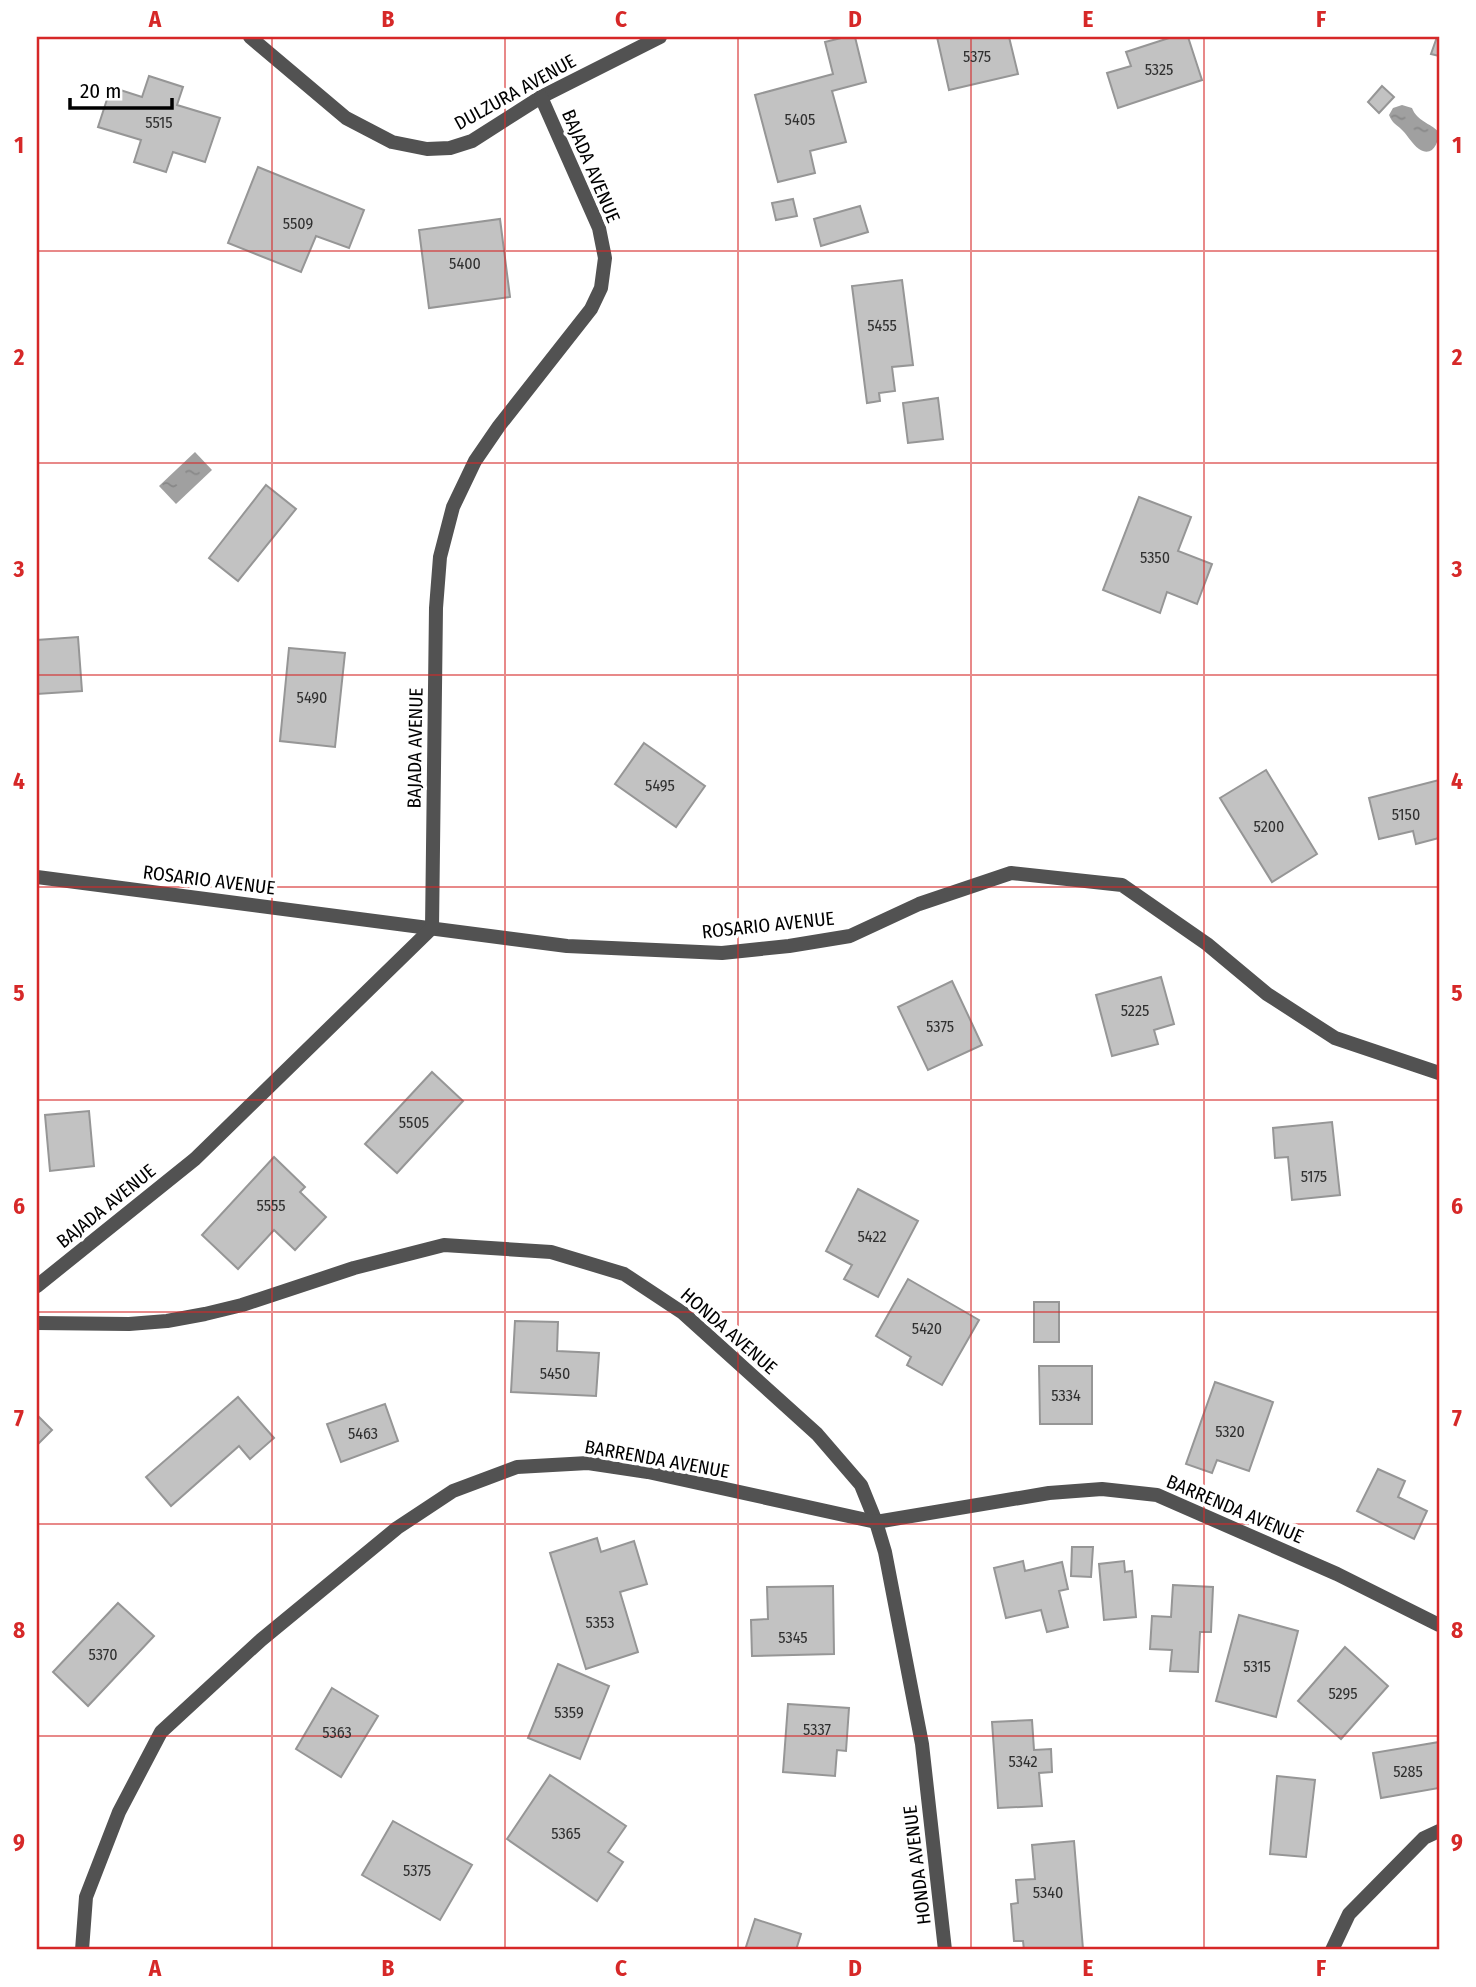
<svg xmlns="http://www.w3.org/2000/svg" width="1476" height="1987" font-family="'Fira Sans Condensed',sans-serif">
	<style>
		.water { fill: url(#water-ripples) }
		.building { fill: #c2c2c2; stroke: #969696; stroke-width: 2 }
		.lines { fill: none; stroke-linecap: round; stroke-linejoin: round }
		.street { stroke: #525252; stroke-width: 14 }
		.grid { fill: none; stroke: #d62828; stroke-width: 2; stroke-opacity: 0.55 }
		.labels { text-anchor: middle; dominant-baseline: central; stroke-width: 7; stroke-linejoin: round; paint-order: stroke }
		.number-label { font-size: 16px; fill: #303030 }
		.street-label { font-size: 19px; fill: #000; stroke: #fff }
		.neatline { fill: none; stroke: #d62828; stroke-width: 2.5 }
		.grid-label { font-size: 23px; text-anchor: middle; font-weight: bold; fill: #d62828 }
	</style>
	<defs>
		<pattern id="water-ripples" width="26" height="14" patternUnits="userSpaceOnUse" patternTransform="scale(1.75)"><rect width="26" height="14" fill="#a0a0a0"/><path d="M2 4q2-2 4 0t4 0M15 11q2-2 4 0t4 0" fill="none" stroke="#888"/></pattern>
	</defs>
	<rect width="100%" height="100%" fill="#fff"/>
	<g class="water">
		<path d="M 1402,105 L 1412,108 C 1417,121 1430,123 1439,132 C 1439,143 1432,158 1419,149 C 1412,144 1407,134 1400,128 C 1395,124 1392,122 1389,115 L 1393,108 Z"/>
		<path d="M 195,452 L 212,470 L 176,504 L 159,486 Z"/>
	</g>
	<g class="building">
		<path d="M 845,37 L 855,37 L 866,82 L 832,91 L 846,142 L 810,151 L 815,173 L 778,182 L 755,95 L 833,74 L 825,42 Z"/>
		<path d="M 937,37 L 1009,37 L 1018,74 L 949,90 Z"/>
		<path d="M 1172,37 L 1188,37 L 1202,80 L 1118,108 L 1107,73 L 1131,66 L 1126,52 Z"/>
		<path d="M 1437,37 L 1439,37 L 1439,56 L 1431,54 Z"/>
		<path d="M 149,76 L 183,87 L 177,105 L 220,118 L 205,162 L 173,152 L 166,172 L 134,162 L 141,140 L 98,127 L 111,87 L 142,97 Z"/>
		<path d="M 1382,86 L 1394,97 L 1379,113 L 1368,102 Z"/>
		<path d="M 258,167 L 364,210 L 349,248 L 316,236 L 301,272 L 228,243 Z"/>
		<path d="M 793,199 L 797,216 L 776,220 L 772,203 Z"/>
		<path d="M 860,206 L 868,232 L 821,246 L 814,219 Z"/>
		<path d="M 500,219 L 510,297 L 429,308 L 419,230 Z"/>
		<path d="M 902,280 L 913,365 L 892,367 L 895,391 L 879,393 L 880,401 L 867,403 L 852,286 Z"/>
		<path d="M 938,398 L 943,439 L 908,443 L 903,403 Z"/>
		<path d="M 266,485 L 296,509 L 238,581 L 209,558 Z"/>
		<path d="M 1139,497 L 1191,517 L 1178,551 L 1212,564 L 1197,604 L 1167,592 L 1160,613 L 1103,590 Z"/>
		<path d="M 78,637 L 82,691 L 37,694 L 37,640 Z"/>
		<path d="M 289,648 L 345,653 L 335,747 L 280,741 Z"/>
		<path d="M 644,743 L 705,786 L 676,827 L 615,784 Z"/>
		<path d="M 1266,770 L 1317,854 L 1272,882 L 1220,798 Z"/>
		<path d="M 1439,780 L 1439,838 L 1416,844 L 1413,831 L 1379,839 L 1369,798 Z"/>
		<path d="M 1161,977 L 1174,1024 L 1154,1030 L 1158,1044 L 1112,1056 L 1096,995 Z"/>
		<path d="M 952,981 L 982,1045 L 928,1070 L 898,1007 Z"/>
		<path d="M 432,1072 L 463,1101 L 397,1173 L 365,1144 Z"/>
		<path d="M 89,1111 L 94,1166 L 50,1171 L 45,1115 Z"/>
		<path d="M 1332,1122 L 1340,1195 L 1292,1200 L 1288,1157 L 1275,1158 L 1273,1128 Z"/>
		<path d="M 274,1157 L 305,1187 L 300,1192 L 326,1217 L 295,1250 L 274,1230 L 238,1269 L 202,1235 Z"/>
		<path d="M 858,1189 L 918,1221 L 878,1297 L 844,1279 L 852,1265 L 826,1251 Z"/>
		<path d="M 908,1279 L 979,1320 L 942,1385 L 907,1365 L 911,1357 L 876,1336 Z"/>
		<rect x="1034" y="1302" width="25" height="40"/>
		<path d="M 515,1321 L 558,1322 L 557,1351 L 599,1353 L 596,1396 L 511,1392 Z"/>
		<path d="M 1039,1366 L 1092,1366 L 1092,1424 L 1040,1424 Z"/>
		<path d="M 1215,1382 L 1273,1402 L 1249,1471 L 1217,1460 L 1212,1473 L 1186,1464 Z"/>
		<path d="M 238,1397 L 274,1438 L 250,1459 L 239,1446 L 171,1506 L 146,1477 Z"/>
		<path d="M 385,1404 L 398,1441 L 341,1462 L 327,1424 Z"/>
		<path d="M 37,1415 L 52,1430 L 37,1445 Z"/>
		<path d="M 1378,1469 L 1405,1481 L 1398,1497 L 1427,1511 L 1414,1539 L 1357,1511 Z"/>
		<path d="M 597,1538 L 601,1552 L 634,1541 L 647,1584 L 620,1592 L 638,1652 L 586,1669 L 550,1553 Z"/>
		<path d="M 1072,1547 L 1093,1547 L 1091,1577 L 1071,1576 Z"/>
		<path d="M 1023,1561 L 1025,1571 L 1062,1562 L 1068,1589 L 1059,1591 L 1068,1627 L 1047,1632 L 1041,1610 L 1006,1618 L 994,1568 Z"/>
		<path d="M 1124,1561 L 1125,1572 L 1132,1571 L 1136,1617 L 1104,1620 L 1099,1564 Z"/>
		<path d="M 1173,1585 L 1213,1587 L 1211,1632 L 1200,1632 L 1198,1672 L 1170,1671 L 1172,1650 L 1150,1649 L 1152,1616 L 1171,1617 Z"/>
		<path d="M 833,1586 L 834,1654 L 752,1656 L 751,1620 L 768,1619 L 767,1587 Z"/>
		<path d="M 118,1603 L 154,1636 L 88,1706 L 53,1672 Z"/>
		<path d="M 1239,1615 L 1298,1631 L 1276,1717 L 1216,1701 Z"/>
		<path d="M 1345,1647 L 1388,1686 L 1341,1739 L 1298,1701 Z"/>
		<path d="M 558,1664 L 609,1686 L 580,1759 L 528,1738 Z"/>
		<path d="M 332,1688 L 378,1716 L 341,1777 L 296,1749 Z"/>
		<path d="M 788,1704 L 849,1708 L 846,1751 L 837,1750 L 835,1776 L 783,1772 Z"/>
		<path d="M 1032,1720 L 1034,1750 L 1051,1749 L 1052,1772 L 1039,1773 L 1042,1806 L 998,1808 L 992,1722 Z"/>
		<path d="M 1439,1742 L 1439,1788 L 1381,1798 L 1373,1753 Z"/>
		<path d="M 550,1775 L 626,1826 L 608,1852 L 623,1862 L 597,1901 L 507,1839 Z"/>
		<path d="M 1277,1776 L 1315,1780 L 1306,1857 L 1270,1854 Z"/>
		<path d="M 393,1821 L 472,1865 L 440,1920 L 362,1875 Z"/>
		<path d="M 1074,1841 L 1083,1949 L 1024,1950 L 1023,1941 L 1014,1941 L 1011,1904 L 1018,1903 L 1016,1880 L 1035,1879 L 1032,1845 Z"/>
		<path d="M 755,1919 L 801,1934 L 796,1950 L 745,1950 Z"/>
	</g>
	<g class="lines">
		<g class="street">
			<path d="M 250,37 L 346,118 L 392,142 L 427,149 L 450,148 L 472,141 L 541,97 L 660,37"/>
			<path d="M 37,877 L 567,946 L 722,953 L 789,946 L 850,936 L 919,904 L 1011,873 L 1122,885 L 1207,944 L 1267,994 L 1335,1038 L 1439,1073"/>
			<path d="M 37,1286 L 195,1159 L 432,928 L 436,608 L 440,557 L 453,507 L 475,461 L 499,426 L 591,309 L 601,288 L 605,258 L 599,228 L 541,97"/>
			<path d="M 37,1323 L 129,1324 L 167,1321 L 205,1314 L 242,1305 L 354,1268 L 444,1245 L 551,1252 L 624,1274 L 683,1313 L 817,1434 L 861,1485 L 876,1522 L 885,1552 L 922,1744 L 945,1950"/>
			<path d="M 82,1950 L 86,1897 L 119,1812 L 161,1732 L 261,1640 L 397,1528 L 453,1491 L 517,1467 L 588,1463 L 648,1472 L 876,1522 L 1049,1493 L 1102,1489 L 1157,1495 L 1337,1574 L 1439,1625"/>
			<path d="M 1332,1950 L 1349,1914 L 1424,1838 L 1439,1831"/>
		</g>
	</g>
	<path class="grid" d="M 272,37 L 272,1950M 505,37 L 505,1950M 738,37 L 738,1950M 971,37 L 971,1950M 1204,37 L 1204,1950M 37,251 L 1439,251M 37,463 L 1439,463M 37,675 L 1439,675M 37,887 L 1439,887M 37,1100 L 1439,1100M 37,1312 L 1439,1312M 37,1524 L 1439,1524M 37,1736 L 1439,1736"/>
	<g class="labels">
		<g class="number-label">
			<text x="977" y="56">5375</text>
			<text x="1159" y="69">5325</text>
			<text x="800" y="119">5405</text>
			<text x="159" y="122">5515</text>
			<text x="298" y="223">5509</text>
			<text x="465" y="263">5400</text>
			<text x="882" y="325">5455</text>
			<text x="1155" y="557">5350</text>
			<text x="312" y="697">5490</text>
			<text x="660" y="785">5495</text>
			<text x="1406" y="814">5150</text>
			<text x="1269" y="826">5200</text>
			<text x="1135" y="1010">5225</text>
			<text x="940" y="1026">5375</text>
			<text x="414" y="1122">5505</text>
			<text x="1314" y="1176">5175</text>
			<text x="271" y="1205">5555</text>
			<text x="872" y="1236">5422</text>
			<text x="927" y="1328">5420</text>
			<text x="555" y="1373">5450</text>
			<text x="1066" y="1395">5334</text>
			<text x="1230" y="1431">5320</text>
			<text x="363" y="1433">5463</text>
			<text x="600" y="1622">5353</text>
			<text x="793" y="1637">5345</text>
			<text x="103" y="1654">5370</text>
			<text x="1257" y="1666">5315</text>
			<text x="1343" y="1693">5295</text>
			<text x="569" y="1712">5359</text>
			<text x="817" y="1729">5337</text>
			<text x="337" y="1732">5363</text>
			<text x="1023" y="1761">5342</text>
			<text x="1408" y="1771">5285</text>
			<text x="566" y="1833">5365</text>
			<text x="417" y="1870">5375</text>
			<text x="1048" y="1892">5340</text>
		</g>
		<g class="street-label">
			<text transform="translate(515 92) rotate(-29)">DULZURA AVENUE</text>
			<text transform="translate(591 166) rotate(67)">BAJADA AVENUE</text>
			<text transform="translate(415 748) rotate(-89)">BAJADA AVENUE</text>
			<text transform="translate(209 880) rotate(7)">ROSARIO AVENUE</text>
			<text transform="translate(768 925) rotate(-6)">ROSARIO AVENUE</text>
			<text transform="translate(106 1206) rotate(-39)">BAJADA AVENUE</text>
			<text transform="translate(729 1331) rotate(41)">HONDA AVENUE</text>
			<text transform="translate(657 1459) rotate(10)">BARRENDA AVENUE</text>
			<text transform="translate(1235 1509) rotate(23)">BARRENDA AVENUE</text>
			<text transform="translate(917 1865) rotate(-97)">HONDA AVENUE</text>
		</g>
	</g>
	<rect width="1476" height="1987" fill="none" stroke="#ffffff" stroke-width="77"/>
	<path d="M70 98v10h102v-10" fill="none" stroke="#000000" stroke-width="3.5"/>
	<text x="80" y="98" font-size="21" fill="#000000" stroke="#ffffff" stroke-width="5" paint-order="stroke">20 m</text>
	<rect x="38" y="38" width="1400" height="1910" class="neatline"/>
	<g class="grid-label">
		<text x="155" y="27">A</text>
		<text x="388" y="27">B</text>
		<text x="621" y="27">C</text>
		<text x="855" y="27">D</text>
		<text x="1088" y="27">E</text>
		<text x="1321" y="27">F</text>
		<text x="19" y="153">1</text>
		<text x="1457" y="153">1</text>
		<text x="19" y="365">2</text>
		<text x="1457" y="365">2</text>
		<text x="19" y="577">3</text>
		<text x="1457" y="577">3</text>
		<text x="19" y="789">4</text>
		<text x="1457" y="789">4</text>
		<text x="19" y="1001">5</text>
		<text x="1457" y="1001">5</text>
		<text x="19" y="1214">6</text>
		<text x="1457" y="1214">6</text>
		<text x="19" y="1426">7</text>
		<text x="1457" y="1426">7</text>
		<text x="19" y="1638">8</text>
		<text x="1457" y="1638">8</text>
		<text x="19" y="1850">9</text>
		<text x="1457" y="1850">9</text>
		<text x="155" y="1976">A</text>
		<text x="388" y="1976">B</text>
		<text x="621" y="1976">C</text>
		<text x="855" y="1976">D</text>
		<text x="1088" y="1976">E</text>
		<text x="1321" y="1976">F</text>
	</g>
</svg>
